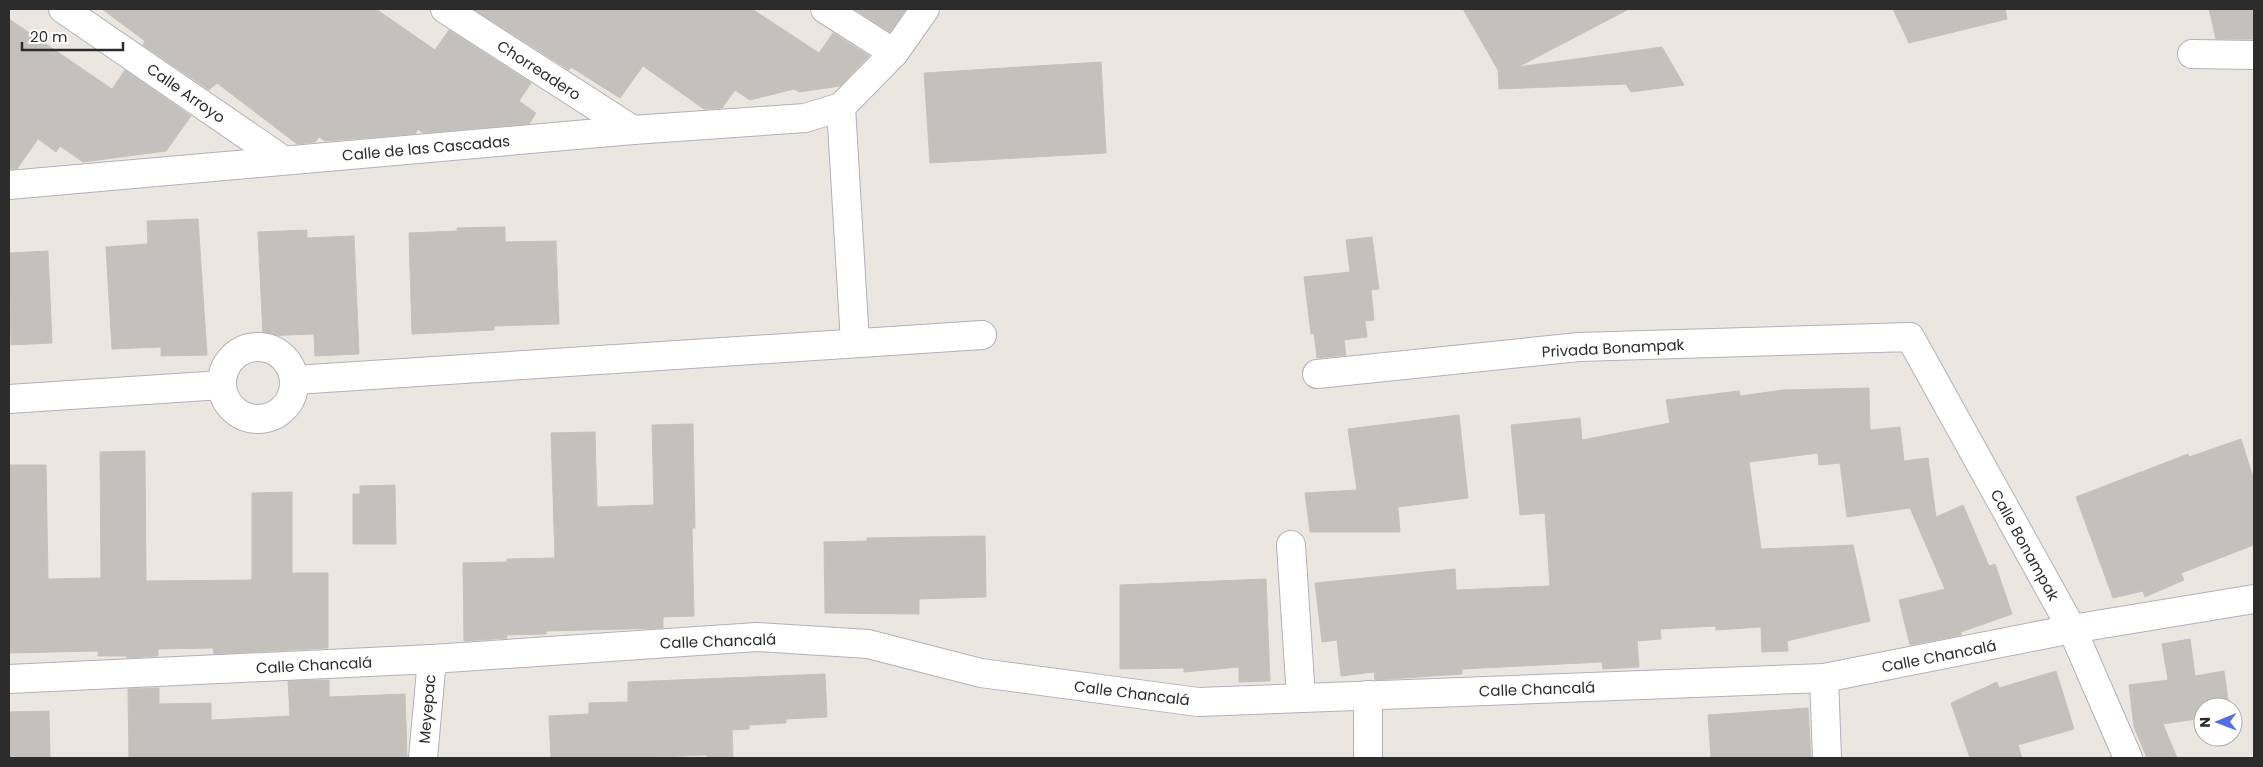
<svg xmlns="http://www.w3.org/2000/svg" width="2263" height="767" font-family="Poppins,sans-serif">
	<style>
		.building { fill: #c4c0bc; stroke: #c7c2b9 }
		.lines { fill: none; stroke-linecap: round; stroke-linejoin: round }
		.street-casing { stroke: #b0b1ba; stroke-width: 30 }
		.street { stroke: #fff; stroke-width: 28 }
		.labels { text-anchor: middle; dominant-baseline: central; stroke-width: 4; stroke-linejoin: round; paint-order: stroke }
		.street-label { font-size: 15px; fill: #2c2c2c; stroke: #fff }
	</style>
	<rect width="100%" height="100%" fill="#ebe7e0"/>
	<g class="building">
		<path d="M 102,9 L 376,9 L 435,50 L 449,30 L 531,83 L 519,101 L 536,113 L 529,124 L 423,133 L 418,129 L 415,134 L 325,141 L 319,137 L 315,142 L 297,144 L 217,83 L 209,90 L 143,45 L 145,41 Z"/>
		<path d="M 473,9 L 752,9 L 819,53 L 833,33 L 869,56 L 840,86 L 799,92 L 794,89 L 750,100 L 735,90 L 722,108 L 704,109 L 643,66 L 620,98 L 571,67 L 569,70 Z"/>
		<path d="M 854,9 L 906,9 L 890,32 Z"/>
		<path d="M 1463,9 L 1629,9 L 1518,67 L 1662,47 L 1684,85 L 1631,92 L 1626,84 L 1499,89 L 1498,70 Z"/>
		<path d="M 1893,9 L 2005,9 L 2007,19 L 1909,43 Z"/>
		<path d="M 2209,9 L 2254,9 L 2254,39 L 2216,39 Z"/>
		<path d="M 9,19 L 112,89 L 125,70 L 191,116 L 166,151 L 83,162 L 60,146 L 56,152 L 38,139 L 17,169 L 9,169 Z"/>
		<path d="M 1101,62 L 1106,153 L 930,163 L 924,73 Z"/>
		<path d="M 198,219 L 207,355 L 161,356 L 161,347 L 112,349 L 106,247 L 148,244 L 147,221 Z"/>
		<path d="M 505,227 L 505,242 L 556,241 L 559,324 L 494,326 L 494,330 L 412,334 L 409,233 L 457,231 L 457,228 Z"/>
		<path d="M 307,230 L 307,238 L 354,236 L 359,354 L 315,356 L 314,334 L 263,336 L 258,232 Z"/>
		<path d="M 1372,237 L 1379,289 L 1371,290 L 1374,320 L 1365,321 L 1367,337 L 1344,340 L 1346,355 L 1317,358 L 1314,333 L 1311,334 L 1304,277 L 1350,272 L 1346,240 Z"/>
		<path d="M 48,251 L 52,343 L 11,345 L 9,253 Z"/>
		<path d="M 1869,388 L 1870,430 L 1900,427 L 1904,461 L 1928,458 L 1936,517 L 1963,505 L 1989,566 L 1995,564 L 2012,614 L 1961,632 L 1961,635 L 1910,645 L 1899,600 L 1945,589 L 1910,508 L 1847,517 L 1840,463 L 1819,465 L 1818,453 L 1749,462 L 1761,549 L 1853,545 L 1870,621 L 1787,641 L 1788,651 L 1762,652 L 1761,627 L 1716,630 L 1716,626 L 1660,629 L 1661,639 L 1637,641 L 1639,667 L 1603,669 L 1602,662 L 1462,669 L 1462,674 L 1375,680 L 1374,672 L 1341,676 L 1337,640 L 1322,642 L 1315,583 L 1455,569 L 1456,590 L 1550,586 L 1545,513 L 1520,515 L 1511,425 L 1580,418 L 1582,440 L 1670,423 L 1666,400 L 1739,391 L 1740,396 L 1783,390 Z"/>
		<path d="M 1459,415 L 1468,498 L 1398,507 L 1400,532 L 1310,532 L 1305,493 L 1357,490 L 1348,429 Z"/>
		<path d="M 693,424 L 695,528 L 692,528 L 694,616 L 663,617 L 663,628 L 546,631 L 546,634 L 507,635 L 507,638 L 464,641 L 463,563 L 507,562 L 507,559 L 555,558 L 551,433 L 595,432 L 597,507 L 654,505 L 652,425 Z"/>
		<path d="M 2241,439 L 2254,480 L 2254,545 L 2181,573 L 2184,580 L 2145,597 L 2143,591 L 2113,598 L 2076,497 L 2188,454 L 2189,457 Z"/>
		<path d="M 145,451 L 146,581 L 252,580 L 252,493 L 292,492 L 292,573 L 328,573 L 328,648 L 214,654 L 213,648 L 158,649 L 158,656 L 127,658 L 127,656 L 98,656 L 98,651 L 9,653 L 9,465 L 46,465 L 48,579 L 101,578 L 100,452 Z"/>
		<path d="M 395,485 L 396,544 L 353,544 L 353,494 L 360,494 L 360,486 Z"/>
		<path d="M 985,536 L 986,597 L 919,599 L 919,614 L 825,613 L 824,542 L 867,541 L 867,538 Z"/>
		<path d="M 1266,579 L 1270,681 L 1239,682 L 1239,667 L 1184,672 L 1184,668 L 1120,669 L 1120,585 Z"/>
		<path d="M 2190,639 L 2195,676 L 2224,671 L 2229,707 L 2203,707 L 2203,718 L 2163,724 L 2177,758 L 2147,758 L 2134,727 L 2129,685 L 2168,680 L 2162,644 Z"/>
		<path d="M 2056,671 L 2074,729 L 2018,745 L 2022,758 L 1970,758 L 1951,703 L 1997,682 L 1999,688 Z"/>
		<path d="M 825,674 L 827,717 L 786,719 L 786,723 L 749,725 L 749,729 L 732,730 L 733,758 L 707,758 L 707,755 L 629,758 L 551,758 L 549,716 L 589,714 L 589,703 L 628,702 L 628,682 Z"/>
		<path d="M 329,680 L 329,697 L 405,694 L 407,758 L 129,758 L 128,689 L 159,688 L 159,704 L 211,703 L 211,720 L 290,716 L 288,681 Z"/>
		<path d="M 1808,708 L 1811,758 L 1711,758 L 1708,715 Z"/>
		<path d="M 49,711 L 50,758 L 10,758 L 9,712 Z"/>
	</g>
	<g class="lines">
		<g class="street-casing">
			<g id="street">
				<path d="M 63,9 L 283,160"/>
				<path d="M 445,9 L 633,130"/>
				<path d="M 825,9 L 894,53"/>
				<path d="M 2192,54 L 2254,55"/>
				<path d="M 841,107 L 855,343"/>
				<path d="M 9,185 L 633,130 L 805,118 L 841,107 L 894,53 L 925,9"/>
				<circle cx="258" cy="383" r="36"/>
				<path d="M 1317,374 L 1579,347 L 1910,337 L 2072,629 L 2128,758"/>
				<path d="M 295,380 L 982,335"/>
				<path d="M 9,399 L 222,385"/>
				<path d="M 1291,545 L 1301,698"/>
				<path d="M 1824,678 L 1827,758"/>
				<path d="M 9,679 L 432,659 L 757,637 L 868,644 L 981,673 L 1198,702 L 1824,678 L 2072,629 L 2254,599"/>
				<path d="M 1368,695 L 1368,758"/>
				<path d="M 423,758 L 432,659"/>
			</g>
		</g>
		<use href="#street" class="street"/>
	</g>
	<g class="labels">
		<g class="street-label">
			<text transform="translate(539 70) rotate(33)">Chorreadero</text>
			<text transform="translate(186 93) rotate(35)">Calle Arroyo</text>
			<text transform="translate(426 148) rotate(-5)">Calle de las Cascadas</text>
			<text transform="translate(1613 348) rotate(-3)">Privada Bonampak</text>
			<text transform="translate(2025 545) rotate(61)">Calle Bonampak</text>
			<text transform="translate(718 641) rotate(-2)">Calle Chancalá</text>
			<text transform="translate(1939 656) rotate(-11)">Calle Chancalá</text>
			<text transform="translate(314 665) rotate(-3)">Calle Chancalá</text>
			<text transform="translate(1537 689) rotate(-2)">Calle Chancalá</text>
			<text transform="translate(1132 693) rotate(7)">Calle Chancalá</text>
			<text transform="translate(427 709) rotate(-85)">Meyepac</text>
		</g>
	</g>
	<rect width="2263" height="767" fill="none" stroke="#2c2c2c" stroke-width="20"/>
	<g transform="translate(2218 722) rotate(269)"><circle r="24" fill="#ffffff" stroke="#ababab"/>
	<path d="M0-4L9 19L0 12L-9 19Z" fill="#546ee4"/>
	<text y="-8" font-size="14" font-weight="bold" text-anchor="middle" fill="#2c2c2c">N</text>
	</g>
	<path d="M22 42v8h101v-8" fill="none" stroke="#2c2c2c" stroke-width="2.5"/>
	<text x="30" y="42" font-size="15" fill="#2c2c2c" stroke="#ffffff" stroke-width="4" paint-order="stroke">20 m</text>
</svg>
